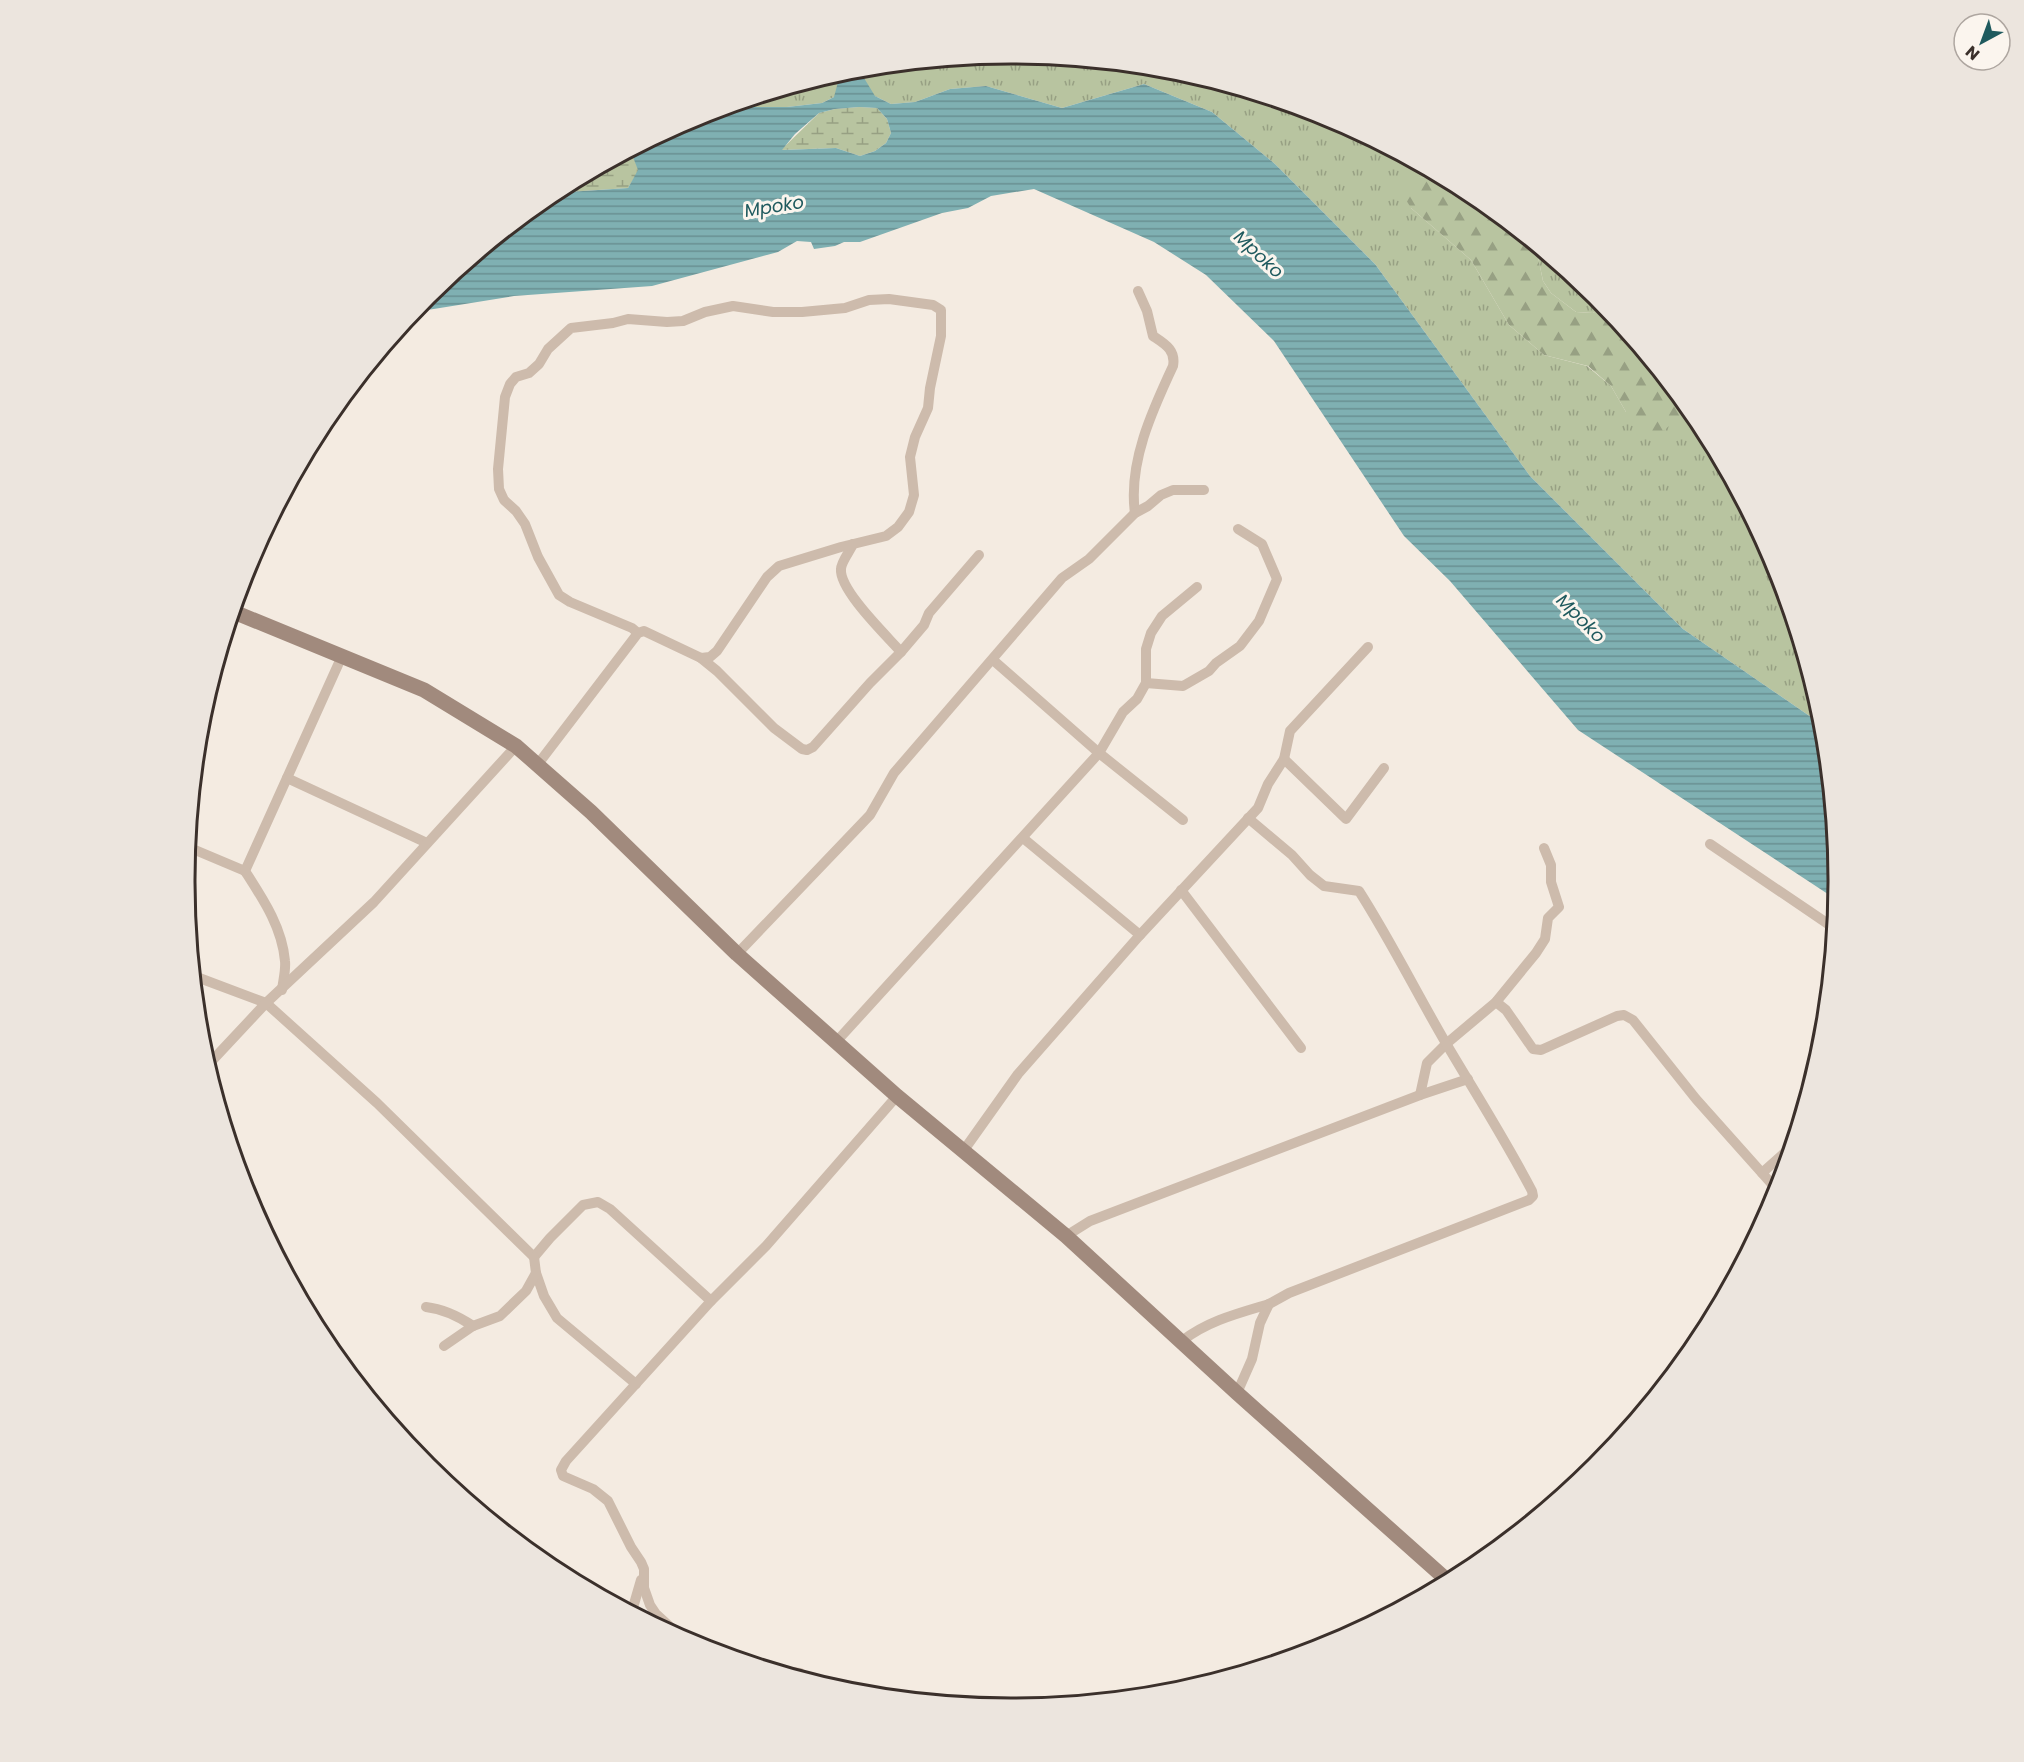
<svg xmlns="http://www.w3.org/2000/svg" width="2024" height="1762" font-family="Poppins,sans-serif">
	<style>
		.grass { fill: url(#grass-tufts) }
		.forest { fill: url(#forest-firs) }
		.wetland { fill: url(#wetland-marsh) }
		.water { fill: url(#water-rules); fill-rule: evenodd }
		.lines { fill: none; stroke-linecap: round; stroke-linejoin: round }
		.street { stroke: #cdbbac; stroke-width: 10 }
		.secondary { stroke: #a18a7d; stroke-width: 15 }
		.labels { text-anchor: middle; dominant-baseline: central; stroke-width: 6; stroke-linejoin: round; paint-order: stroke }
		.water-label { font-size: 18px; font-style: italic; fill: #1f5a5e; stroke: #fbf5ee }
		.rim { fill: none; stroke: #3b302b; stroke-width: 3 }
	</style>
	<defs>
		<pattern id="grass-tufts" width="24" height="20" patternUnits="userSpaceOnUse" patternTransform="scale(1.5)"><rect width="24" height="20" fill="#b8c4a0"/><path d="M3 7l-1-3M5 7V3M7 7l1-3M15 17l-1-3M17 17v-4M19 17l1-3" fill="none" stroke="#97a083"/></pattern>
		<pattern id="forest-firs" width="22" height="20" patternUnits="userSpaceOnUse" patternTransform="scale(1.5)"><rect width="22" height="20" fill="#b8c4a0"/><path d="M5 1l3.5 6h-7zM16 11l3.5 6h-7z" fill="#97a083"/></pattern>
		<pattern id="wetland-marsh" width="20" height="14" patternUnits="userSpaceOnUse" patternTransform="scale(1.5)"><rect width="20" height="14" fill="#b8c4a0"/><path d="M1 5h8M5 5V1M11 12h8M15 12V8" fill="none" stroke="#97a083"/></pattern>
		<pattern id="water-rules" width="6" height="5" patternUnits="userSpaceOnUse" patternTransform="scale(1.5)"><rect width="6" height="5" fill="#7fb0b2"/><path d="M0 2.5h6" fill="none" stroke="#699091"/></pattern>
	</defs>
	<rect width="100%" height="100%" fill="#f4ebe1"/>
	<g class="grass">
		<path d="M 1012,54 L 1174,70 L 1329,117 L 1442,178 L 1419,177 L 1411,208 L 1471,260 L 1509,325 L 1544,355 L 1587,366 L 1611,386 L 1626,412 L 1684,413 L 1687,407 L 1700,422 L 1742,500 L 1742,516 L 1763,540 L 1776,565 L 1824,726 L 1683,629 L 1530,476 L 1375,264 L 1275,164 L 1212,112 L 1144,84 L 1062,108 L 986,86 L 950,89 L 915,102 L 891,104 L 875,96 L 834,97 L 822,103 L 787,107 L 748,107 L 713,118 L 695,117 L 851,70 Z"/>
		<path d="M 1536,247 L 1597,296 L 1605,306 L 1593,313 L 1576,312 L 1551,293 L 1543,281 Z"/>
	</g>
	<path class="forest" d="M 1419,177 L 1442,178 L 1472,194 L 1536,247 L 1543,281 L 1551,293 L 1576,312 L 1593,313 L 1605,306 L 1687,407 L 1684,413 L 1662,432 L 1648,433 L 1626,412 L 1611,386 L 1588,366 L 1544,355 L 1509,325 L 1471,260 L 1411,208 L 1403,195 L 1405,180 Z"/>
	<g class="wetland">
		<path d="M 859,107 L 877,108 L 887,119 L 891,133 L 886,143 L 875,151 L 860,156 L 836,148 L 781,150 L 819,113 L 835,109 Z"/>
		<path d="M 631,152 L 639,170 L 628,188 L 553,193 Z"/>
	</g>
	<path class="water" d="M 864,78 L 875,96 L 891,104 L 915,102 L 950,89 L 986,86 L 1062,108 L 1144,84 L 1212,112 L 1275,164 L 1375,264 L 1530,476 L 1683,629 L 1824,726 L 1839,881 L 1837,900 L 1578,730 L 1450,581 L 1404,536 L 1274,341 L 1206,275 L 1154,242 L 1034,189 L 991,196 L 968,208 L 942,213 L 860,242 L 844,242 L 835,246 L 814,249 L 811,242 L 797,241 L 778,252 L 652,286 L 514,296 L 415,312 L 427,296 L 553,193 L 628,188 L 638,170 L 631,152 L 695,117 L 713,118 L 748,107 L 787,107 L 822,103 L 834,97 L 838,82 ZM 859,107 L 877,108 L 887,119 L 891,133 L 886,143 L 875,151 L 860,156 L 836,148 L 782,150 L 795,134 L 819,113 L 835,109 Z"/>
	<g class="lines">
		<g class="street">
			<path d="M 1135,513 C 1128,463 1152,411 1173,366 C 1176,350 1165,344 1153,336 L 1147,311 L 1138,291"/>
			<path d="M 853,544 C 850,551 841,562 841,569 C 839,590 887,636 901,652"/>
			<path d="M 701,658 L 717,671 L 774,728 L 802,749 L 807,750 L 813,747 L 870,683 L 901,652 L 924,625 L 929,613 L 979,555"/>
			<path d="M 993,660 L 1099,753 L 1183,820"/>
			<path d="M 1146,683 L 1183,686 L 1209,671 L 1216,663 L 1240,646 L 1259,621 L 1277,579 L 1262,544 L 1238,529"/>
			<path d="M 1284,759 L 1346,819 L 1384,768"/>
			<path d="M 538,764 L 638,633 L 632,628 L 570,602 L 559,595 L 538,557 L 525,524 L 516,511 L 504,500 L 499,489 L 498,469 L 505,397 L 510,384 L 516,377 L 529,373 L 539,364 L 548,349 L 571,328 L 613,323 L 628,319 L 667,322 L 683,321 L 705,312 L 733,306 L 773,312 L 802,312 L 845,308 L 869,300 L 889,299 L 933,305 L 941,310 L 941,336 L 930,388 L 928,408 L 915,437 L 910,457 L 914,495 L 909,512 L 898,527 L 886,536 L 841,547 L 779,566 L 767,577 L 717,651 L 710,657 L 701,658 L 644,631 L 638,633"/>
			<path d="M 287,778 L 427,843"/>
			<path d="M 1023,838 L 1140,935"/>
			<path d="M 1710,844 L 1834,928"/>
			<path d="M 188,847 L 245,871 L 342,656"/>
			<path d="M 245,871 C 263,899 282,927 285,961 C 286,970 283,981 282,990"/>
			<path d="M 1181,890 L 1301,1048"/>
			<path d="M 737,954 L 870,815 L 894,773 L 1062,578 L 1089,559 L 1135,513 L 1148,506 L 1161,495 L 1173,490 L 1204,490"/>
			<path d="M 194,976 L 266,1003 L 377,1103 L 534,1257 L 550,1238 L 583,1205 L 598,1202 L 610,1209 L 711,1301"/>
			<path d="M 1496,1002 L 1506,1010 L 1533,1049 L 1541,1050 L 1617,1016 L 1624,1015 L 1633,1020 L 1696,1099 L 1762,1173"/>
			<path d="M 836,1042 L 1099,753 L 1123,712 L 1137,699 L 1146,683 L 1146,649 L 1151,633 L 1162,616 L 1197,587"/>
			<path d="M 208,1065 L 266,1003 L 374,902 L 516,746"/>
			<path d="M 1420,1095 L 1427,1063 L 1446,1044 L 1496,1002 L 1536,953 L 1545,939 L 1548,918 L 1559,907 L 1551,882 L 1551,865 L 1544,848"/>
			<path d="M 964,1150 L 1018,1074 L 1140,935 L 1258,808 L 1268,784 L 1284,759 L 1290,731 L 1368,647"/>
			<path d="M 1778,1191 L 1762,1173 L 1791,1147"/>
			<path d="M 1066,1236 L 1090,1221 L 1420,1095 L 1468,1079"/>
			<path d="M 534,1257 L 536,1273 L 544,1296 L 557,1318 L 636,1384"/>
			<path d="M 426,1307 C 444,1309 458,1316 473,1326"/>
			<path d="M 1182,1341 C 1207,1321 1239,1313 1269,1304"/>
			<path d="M 444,1346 L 473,1326 L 500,1316 L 526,1291 L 536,1273"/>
			<path d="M 1237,1393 L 1252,1359 L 1260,1323 L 1269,1304 L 1289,1293 L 1529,1200 L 1533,1196 L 1532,1191 C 1506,1141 1476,1094 1447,1045 C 1417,994 1391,941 1359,891 L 1324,886 L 1310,875 L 1292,855 L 1248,818"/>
			<path d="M 632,1611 L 641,1580"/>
			<path d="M 761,1665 L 679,1635 L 656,1614 L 650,1605 L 644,1588 L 644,1569 L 641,1562 L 631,1547 L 608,1501 L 593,1489 L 563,1476 L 561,1470 L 566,1461 L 711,1301 L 766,1246 L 897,1096"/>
			<path d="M 782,1671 L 800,1673"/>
		</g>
		<path class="secondary" d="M 234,612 L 424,690 L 516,746 L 591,812 L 737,954 L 897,1096 L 1066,1236 L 1237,1393 L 1448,1581"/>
	</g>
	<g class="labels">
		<g class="water-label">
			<text transform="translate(774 206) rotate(-9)">Mpoko</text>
			<text transform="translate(1259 254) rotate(43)">Mpoko</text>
			<text transform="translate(1581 618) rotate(45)">Mpoko</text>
		</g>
	</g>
	<path d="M0 0H2024V1762H0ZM1011 64H1012A816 816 0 0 1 1828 880V882A816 816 0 0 1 1012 1698H1011A816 816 0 0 1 195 882V880A816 816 0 0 1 1011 64Z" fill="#ece5de" fill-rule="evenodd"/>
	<path class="rim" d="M1011 64H1012A816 816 0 0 1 1828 880V882A816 816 0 0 1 1012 1698H1011A816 816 0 0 1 195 882V880A816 816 0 0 1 1011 64Z"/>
	<g transform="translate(1982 42) rotate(221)"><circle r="28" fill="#fbf5ee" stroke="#aea6a0" stroke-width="1.5"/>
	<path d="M0-4.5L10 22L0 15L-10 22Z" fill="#1f5a5e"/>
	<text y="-9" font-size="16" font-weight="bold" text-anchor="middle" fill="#3b302b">N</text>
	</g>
</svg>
